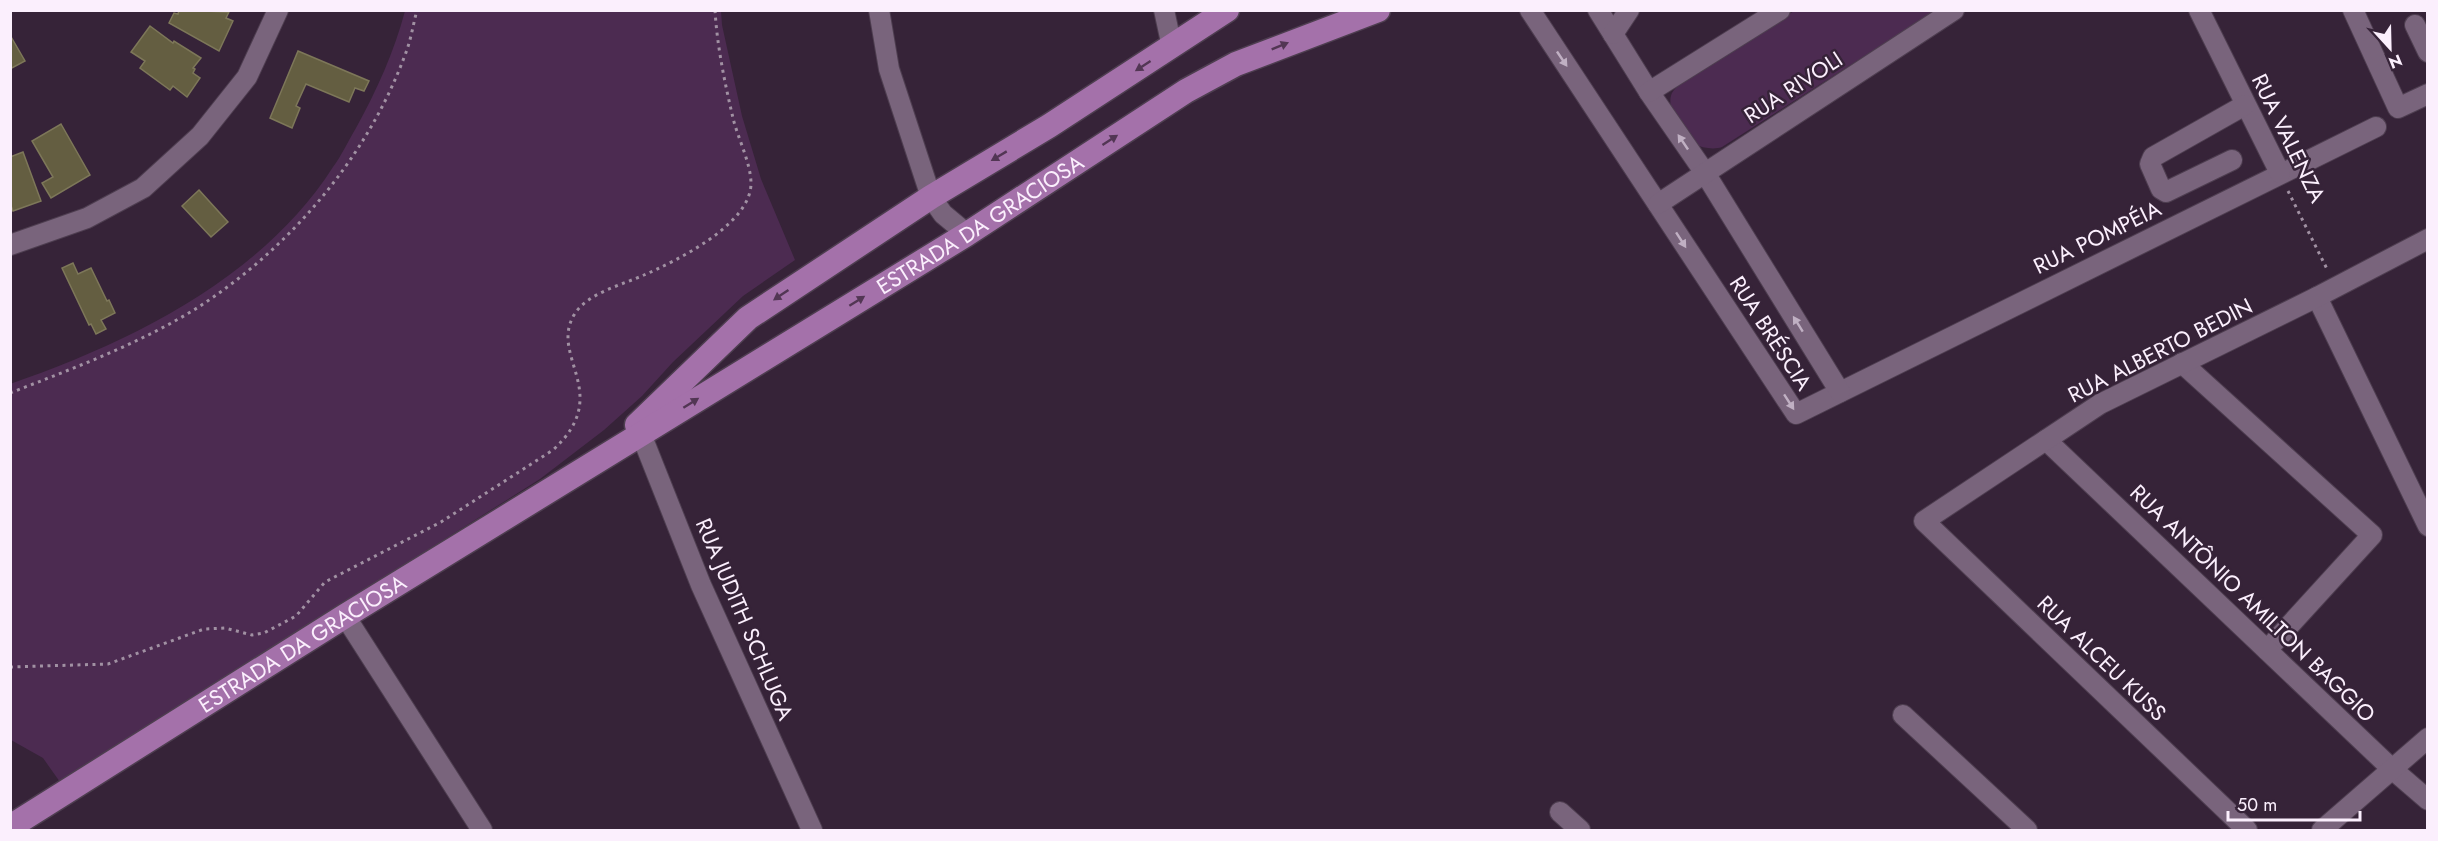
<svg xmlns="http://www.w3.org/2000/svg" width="2438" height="841" font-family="Jost,sans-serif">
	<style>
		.green { fill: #4c2b51 }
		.building { fill: #645e41; stroke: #7d7759; stroke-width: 1.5 }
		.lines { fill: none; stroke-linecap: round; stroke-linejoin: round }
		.minor-casing { stroke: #4e3e50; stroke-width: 22 }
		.major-casing { stroke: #4e3e50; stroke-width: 27 }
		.path { stroke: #a191a3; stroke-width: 3; stroke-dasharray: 3 4.5; stroke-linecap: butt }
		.minor { stroke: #79647c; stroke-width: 20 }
		.major { stroke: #a471aa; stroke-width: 24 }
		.oneway { fill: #523654 }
		.oneway2 { fill: #c0b0c3 }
		.labels { text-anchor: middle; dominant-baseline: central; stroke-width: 5; stroke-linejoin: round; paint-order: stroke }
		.street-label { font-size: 22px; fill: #fbeffd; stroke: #362338 }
	</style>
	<rect width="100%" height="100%" fill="#362338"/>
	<g class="green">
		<path d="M 405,11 L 721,11 L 722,25 L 742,116 L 761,179 L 795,260 L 743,296 L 673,362 L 642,396 L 604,430 L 540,479 L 60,782 L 43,758 L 11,740 L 10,384 C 131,342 262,278 333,167 C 342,155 348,141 356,128 C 377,90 394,52 405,11 Z"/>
		<path d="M 1794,11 L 1935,11 L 1722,147 C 1714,150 1702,148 1694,144 C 1682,137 1665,107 1672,93 C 1674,89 1679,85 1681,82 Z"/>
	</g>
	<g class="building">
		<path d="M 179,10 L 229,12 L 226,18 L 233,21 L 219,51 L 169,23 L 174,13 L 178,14 Z"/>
		<path d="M 150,26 L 173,43 L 174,41 L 201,58 L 193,68 L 195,69 L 193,73 L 200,78 L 187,97 L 173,86 L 170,90 L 140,68 L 145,61 L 131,52 Z"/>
		<path d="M 10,35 L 25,61 L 10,69 Z"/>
		<path d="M 298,51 L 369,81 L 364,91 L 355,88 L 349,102 L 306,84 L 296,106 L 300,108 L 292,128 L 270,118 Z"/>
		<path d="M 61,124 L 90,175 L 51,198 L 42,183 L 53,177 L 32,141 Z"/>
		<path d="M 23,152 L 41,201 L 13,211 L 10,203 L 10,157 Z"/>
		<path d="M 199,190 L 228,222 L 211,237 L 182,206 Z"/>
		<path d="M 73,263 L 78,274 L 91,268 L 107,301 L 109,300 L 115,313 L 101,320 L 106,329 L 96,334 L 91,324 L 89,325 L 62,268 Z"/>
	</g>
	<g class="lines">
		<g class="minor-casing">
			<g id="minor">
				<path d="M 879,10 L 889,69 L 931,197 L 943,214 L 967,234"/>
				<path d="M 1164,10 L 1172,47"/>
				<path d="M 1530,10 L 1796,414 L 2376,127"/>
				<path d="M 1598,10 L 1649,92 L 1705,173 L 1840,392"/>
				<path d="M 2199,10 L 2280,173"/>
				<path d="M 2353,10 L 2398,108 L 2428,94"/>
				<path d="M 2415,25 L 2428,52"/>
				<path d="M 1613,34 L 1629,10"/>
				<path d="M 1649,92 L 1780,10"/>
				<path d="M 2232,160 L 2166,192 L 2161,189 L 2150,164 L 2153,157 L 2245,105"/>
				<path d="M 1658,204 L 1954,10"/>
				<path d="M 10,245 L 87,218 L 143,188 L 200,136 L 247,77 L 278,10"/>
				<path d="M 2317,297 L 2428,526"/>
				<path d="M 2182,363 L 2372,535 L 2267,650"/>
				<path d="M 637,424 L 701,585 L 812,830"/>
				<path d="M 2046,440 L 2392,769 L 2428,800"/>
				<path d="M 345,616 L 482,830"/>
				<path d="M 1903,715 L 2027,830"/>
				<path d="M 1560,812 L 1580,830"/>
				<path d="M 2247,830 L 1924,521 L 2100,404 L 2317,297 L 2428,239"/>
				<path d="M 2322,830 L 2428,738"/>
			</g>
		</g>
		<g class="major-casing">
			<g id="major">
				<path d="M 637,425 L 748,318 L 931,197 L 1049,126 L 1227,10"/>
				<path id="s1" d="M 10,827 L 345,616 L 967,234 L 1186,91 L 1236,64 L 1378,10"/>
			</g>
		</g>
		<g class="path">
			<path d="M 2288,191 L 2328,271"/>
			<path d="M 10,393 C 74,368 139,344 197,308 C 289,249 367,158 405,55 C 411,40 413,25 417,10"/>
			<path d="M 10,667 L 108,664 L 204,629 L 225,628 L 252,635 L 264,633 L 296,616 L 325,582 L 441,522 L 553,450 C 614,394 549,357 574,315 C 587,293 622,285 644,275 C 676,261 750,225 751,184 C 751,163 738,139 733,118 C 725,84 717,46 715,10"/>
		</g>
		<use href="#minor" class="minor"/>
		<use href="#major" class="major"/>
	</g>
	<defs><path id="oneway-solid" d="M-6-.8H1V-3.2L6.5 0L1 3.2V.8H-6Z" transform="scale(1.5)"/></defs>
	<g class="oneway">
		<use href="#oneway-solid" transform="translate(1280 46) rotate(-22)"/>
		<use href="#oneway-solid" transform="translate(1143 66) rotate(147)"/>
		<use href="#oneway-solid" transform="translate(1110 140) rotate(-33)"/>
		<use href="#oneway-solid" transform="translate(999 156) rotate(149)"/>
		<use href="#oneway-solid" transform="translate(781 295) rotate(146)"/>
		<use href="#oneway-solid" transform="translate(857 301) rotate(-32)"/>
		<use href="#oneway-solid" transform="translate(691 403) rotate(-32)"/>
	</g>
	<g class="oneway2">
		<use href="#oneway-solid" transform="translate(1562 59) rotate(56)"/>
		<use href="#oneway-solid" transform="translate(1683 142) rotate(-124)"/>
		<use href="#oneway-solid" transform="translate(1681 240) rotate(57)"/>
		<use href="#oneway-solid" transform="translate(1798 324) rotate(-122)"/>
		<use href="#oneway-solid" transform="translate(1789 402) rotate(57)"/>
	</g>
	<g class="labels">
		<g class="street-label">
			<text transform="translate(1793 87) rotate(-33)">RUA RIVOLI</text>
			<text transform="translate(2289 138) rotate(64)">RUA VALENZA</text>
			<text stroke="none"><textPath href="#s1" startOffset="1142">ESTRADA DA GRACIOSA</textPath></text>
			<text transform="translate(2097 237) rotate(-26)">RUA POMPÉIA</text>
			<text transform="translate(1771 333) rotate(57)">RUA BRÉSCIA</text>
			<text transform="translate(2160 350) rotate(-27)">RUA ALBERTO BEDIN</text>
			<text transform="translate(2253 603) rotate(44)">RUA ANTÔNIO AMILTON BAGGIO</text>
			<text transform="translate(745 619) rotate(67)">RUA JUDITH SCHLUGA</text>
			<text stroke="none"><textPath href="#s1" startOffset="345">ESTRADA DA GRACIOSA</textPath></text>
			<text transform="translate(2102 658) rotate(44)">RUA ALCEU KUSS</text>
		</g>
	</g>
	<rect width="2438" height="841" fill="none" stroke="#fbeffd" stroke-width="24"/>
	<g transform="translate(2390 48) rotate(158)" stroke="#362338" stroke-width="4.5" paint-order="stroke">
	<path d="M0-4.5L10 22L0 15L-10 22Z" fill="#fbeffd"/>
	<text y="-9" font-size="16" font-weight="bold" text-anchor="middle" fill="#fbeffd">N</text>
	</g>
	<path d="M2228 811v9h132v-9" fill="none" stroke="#fbeffd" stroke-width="3"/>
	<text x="2237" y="811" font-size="18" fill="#fbeffd" stroke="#362338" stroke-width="4.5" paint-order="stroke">50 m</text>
</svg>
